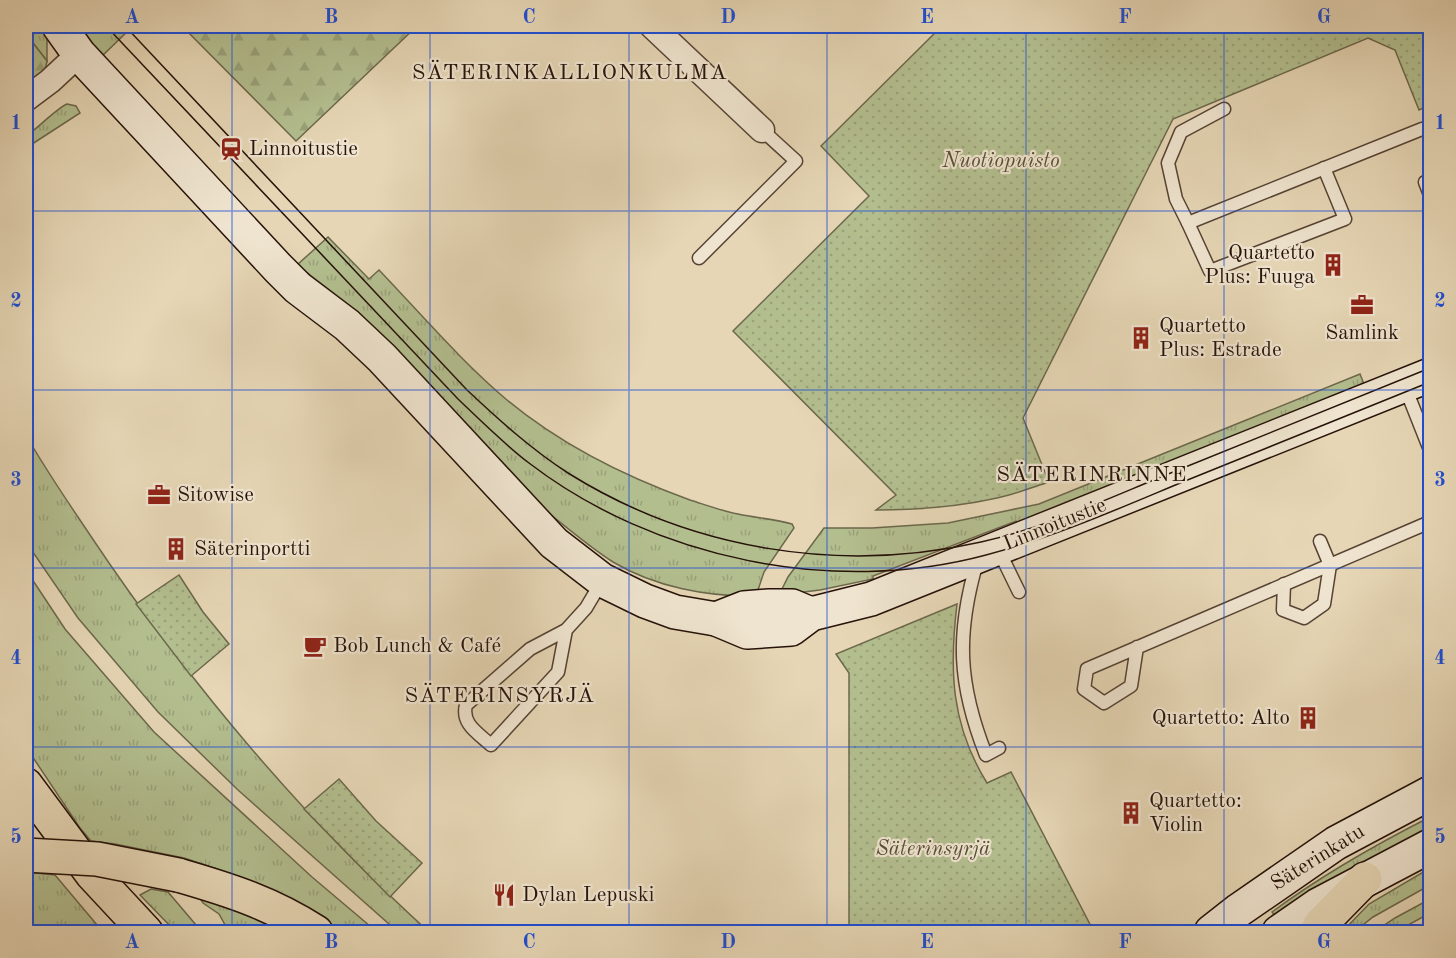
<svg xmlns="http://www.w3.org/2000/svg" width="1456" height="958" font-family="'Old Standard TT',serif">
	<style>
		.grass { fill: url(#grass-tufts); stroke: #6c684c; stroke-width: 1.5 }
		.forest { fill: url(#forest-firs); stroke: #6c684c; stroke-width: 1.5 }
		.park { fill: url(#park-dots); stroke: #6c684c; stroke-width: 1.5 }
		.lines { fill: none; stroke-linecap: round; stroke-linejoin: round }
		.lane-casing { stroke: #564334; stroke-width: 15 }
		.street-casing { stroke: #564334; stroke-width: 27 }
		.secondary-casing { stroke: #261209; stroke-width: 36 }
		.highway-casing { stroke: #261209; stroke-width: 36 }
		.lane { stroke: #efe4cf; stroke-width: 12 }
		.street { stroke: #efe4cf; stroke-width: 24 }
		.secondary { stroke: #efe4cf; stroke-width: 33 }
		.highway { stroke: #e6d6b5; stroke-width: 33 }
		.tram { stroke: #261209; stroke-width: 1.5 }
		.highway-bridge-casing { stroke: #261209; stroke-width: 36; stroke-linecap: butt }
		.highway-bridge { stroke: #e6d6b5; stroke-width: 33 }
		.grid { fill: none; stroke: #1d4ed8; stroke-width: 1.5; stroke-opacity: 0.55 }
		.labels { text-anchor: middle; dominant-baseline: central; stroke-width: 4.5; stroke-linejoin: round; paint-order: stroke }
		.poi-label { font-size: 21px; fill: #261209; stroke: #efe4cf; text-anchor: start }
		.park-label { font-size: 21px; font-style: italic; fill: #574e38; stroke: #efe4cf }
		.street-label { font-size: 21px; fill: #261209; stroke: #efe4cf }
		.neighbourhood-label { font-size: 22px; letter-spacing: 1.5px; fill: #261209; stroke: #efe4cf }
		.neatline { fill: none; stroke: #1d4ed8; stroke-width: 2 }
		.grid-label { font-size: 20px; text-anchor: middle; font-weight: bold; fill: #1d4ed8 }
	</style>
	<defs>
		<pattern id="grass-tufts" width="24" height="20" patternUnits="userSpaceOnUse" patternTransform="scale(1.5)"><rect width="24" height="20" fill="#b3be8f"/><path d="M3 7l-1-3M5 7V3M7 7l1-3M15 17l-1-3M17 17v-4M19 17l1-3" fill="none" stroke="#9aa27a"/></pattern>
		<pattern id="forest-firs" width="22" height="20" patternUnits="userSpaceOnUse" patternTransform="scale(1.5)"><rect width="22" height="20" fill="#b3be8f"/><path d="M5 1l3.5 6h-7zM16 11l3.5 6h-7z" fill="#9aa27a"/></pattern>
		<pattern id="park-dots" width="8" height="8" patternUnits="userSpaceOnUse" patternTransform="scale(1.5)"><rect width="8" height="8" fill="#b3be8f"/><path d="M2 2h.1M6 6h.1" fill="none" stroke="#9aa27a" stroke-width="1.8" stroke-linecap="round"/></pattern>
	</defs>
	<rect width="100%" height="100%" fill="#e6d6b5"/>
	<filter id="stains"><feTurbulence type="fractalNoise" baseFrequency=".00333" numOctaves="4"/><feColorMatrix values="0 0 0 0 .2 0 0 0 0 .09 0 0 0 0 .02 0 0 0 .5 -.17"/></filter>
	<radialGradient id="worn" r=".72"><stop offset=".6" stop-color="#630" stop-opacity="0"/><stop offset="1" stop-color="#630" stop-opacity=".3"/></radialGradient>
	<g class="grass">
		<path d="M 26,26 L 39,26 L 47,36 L 47,61 L 26,34 Z"/>
		<path d="M 78,26 L 133,26 L 101,57 Z"/>
		<path d="M 67,104 L 76,106 L 80,113 L 26,148 L 26,136 C 37,129 57,108 67,104 Z"/>
		<path d="M 328,237 L 369,279 L 379,270 C 421,314 461,361 507,400 C 560,444 626,477 690,500 C 706,505 722,511 738,514 C 756,518 775,519 792,524 L 794,528 L 764,572 L 756,596 C 708,597 655,587 613,562 C 591,548 571,531 550,514 L 357,311 L 297,265 Z"/>
		<path d="M 1360,374 L 1364,384 L 1019,524 L 1016,521 L 873,576 L 873,579 L 820,590 L 779,595 L 788,577 L 824,528 L 872,528 L 948,523 L 1039,504 Z"/>
		<path d="M 26,435 C 45,469 68,502 90,535 C 187,680 300,815 429,932 L 398,932 L 238,790 L 158,712 L 78,618 L 26,542 Z"/>
		<path d="M 26,570 L 65,629 L 154,732 L 312,877 L 377,932 L 343,932 L 311,911 L 266,888 L 217,869 L 184,858 L 115,844 L 91,841 L 80,828 L 26,747 Z"/>
		<path d="M 1430,817 L 1430,836 L 1281,924 L 1272,912 C 1322,875 1375,845 1430,817 Z"/>
		<path d="M 1430,868 L 1430,885 L 1373,917 L 1354,932 L 1342,932 L 1369,904 Z"/>
		<path d="M 26,872 L 55,875 L 103,932 L 26,932 Z"/>
		<path d="M 151,889 L 168,892 L 202,932 L 176,932 L 140,895 Z"/>
		<path d="M 197,893 L 298,932 L 229,932 L 219,914 L 203,903 Z"/>
		<path d="M 1430,899 L 1430,913 L 1399,930 L 1400,932 L 1374,932 L 1395,918 Z"/>
	</g>
	<g class="forest">
		<path d="M 182,26 L 417,26 L 296,141 Z"/>
		<path d="M 26,34 L 47,61 L 42,82 L 26,94 Z"/>
	</g>
	<g class="park">
		<path d="M 942,26 L 1430,26 L 1430,105 L 1419,110 L 1395,50 L 1368,38 L 1173,119 L 1023,418 L 1047,477 L 1046,483 C 1030,488 1013,495 997,498 C 957,507 916,510 876,510 L 896,495 L 733,331 L 869,196 L 821,146 Z"/>
		<path d="M 179,575 L 203,612 L 229,644 L 191,676 L 136,604 Z"/>
		<path d="M 957,604 C 949,670 951,725 987,783 L 1011,772 L 1094,932 L 849,932 L 849,673 L 836,654 Z"/>
		<path d="M 339,779 L 376,821 L 422,863 L 390,897 L 304,809 Z"/>
	</g>
	<g class="lines">
		<g class="lane-casing">
			<g id="lane">
				<path d="M 1224,109 L 1181,132 L 1168,163 L 1176,199 L 1188,223 L 1422,129 L 1430,127"/>
				<path d="M 1425,182 L 1430,195"/>
				<path d="M 1188,223 L 1210,271 L 1345,219 L 1324,168"/>
				<path d="M 699,258 L 796,161 L 762,130"/>
				<path d="M 1405,387 L 1430,450"/>
				<path d="M 998,549 L 1019,592"/>
				<path d="M 977,562 C 956,634 958,684 986,755 L 999,748"/>
				<path d="M 1284,584 L 1283,610 L 1304,618 L 1324,604 L 1330,565 L 1320,541"/>
				<path d="M 566,630 L 558,672 L 491,745 C 478,733 461,724 466,705 L 530,649 L 566,630 L 586,608 L 602,581"/>
				<path d="M 1137,647 L 1131,686 L 1104,703 L 1084,689 L 1087,669 C 1202,619 1316,571 1430,522"/>
			</g>
		</g>
		<g class="street-casing">
			<g id="street">
				<path d="M 652,26 L 762,130"/>
				<path d="M 26,99 L 50,81 L 79,54"/>
			</g>
		</g>
		<g class="secondary-casing">
			<g id="secondary">
				<path d="M 59,26 L 79,54 L 278,268 L 298,288 L 347,325 L 382,358 L 554,543 L 602,580 L 645,601 L 675,612 L 716,619 L 747,632 L 791,629 L 811,614 L 871,599 L 1430,375"/>
				<path d="M 716,619 L 744,608 L 769,606 L 792,606 L 811,614"/>
				<path d="M 1211,932 L 1239,910 L 1336,843 L 1430,793"/>
				<path d="M 1279,932 L 1318,905 L 1430,846"/>
			</g>
		</g>
		<g class="highway-casing">
			<g id="highway">
				<path d="M 26,785 L 92,874 L 146,932"/>
				<path d="M 178,875 C 230,890 271,903 316,932"/>
				<path d="M 1317,932 L 1320,925 L 1365,879"/>
			</g>
		</g>
		<use href="#lane" class="lane"/>
		<use href="#street" class="street"/>
		<use href="#secondary" class="secondary"/>
		<use href="#highway" class="highway"/>
		<g class="tram">
			<path d="M 106,26 L 458,399 C 481,421 504,444 529,463 C 654,559 834,596 986,555 C 1055,537 1120,508 1185,481 C 1267,448 1349,415 1430,382"/>
			<path d="M 125,26 L 467,390 C 499,420 531,449 568,473 C 691,550 840,574 981,542 C 1049,527 1113,496 1178,470 C 1262,436 1346,402 1430,368"/>
		</g>
		<g class="highway-bridge-casing">
			<path id="highway-bridge" d="M 26,855 L 97,859 L 178,875"/>
		</g>
		<use href="#highway-bridge" class="highway-bridge"/>
	</g>
	<path class="grid" d="M 232,26 L 232,932M 430,26 L 430,932M 629,26 L 629,932M 827,26 L 827,932M 1026,26 L 1026,932M 1224,26 L 1224,932M 26,211 L 1430,211M 26,390 L 1430,390M 26,568 L 1430,568M 26,747 L 1430,747"/>
	<defs>
		<g id="station-bare" transform="scale(1.8)"><path d="M-3-6H3Q5-6 5-4V2Q5 4 3 4L4.5 6H3L1.5 4h-3L-3 6H-4.5L-3 4Q-5 4-5 2V-4Q-5-6-3-6ZM-3.5-4v3h7v-3ZM-3.5 1v1.5H-2V1ZM2 1v1.5H3.5V1Z" fill="#8f2418" stroke="#efe4cf" stroke-width="2.5" paint-order="stroke"/></g>
		<g id="building-bare" transform="scale(1.8)"><path d="M-4-6H4V6H1V3H-1V6H-4ZM-2.5-4.3h1.7v1.8h-1.7ZM.8-4.3h1.7v1.8H.8ZM-2.5-1h1.7V.8h-1.7ZM.8-1h1.7V.8H.8Z" fill="#8f2418" stroke="#efe4cf" stroke-width="2.5" paint-order="stroke"/></g>
		<g id="office-bare" transform="scale(1.8)"><path d="M-6-3h4V-5.5h4V-3h4V5H-6ZM-1-4.5V-3h2v-1.5ZM-6 0V1H6V0Z" fill="#8f2418" stroke="#efe4cf" stroke-width="2.5" paint-order="stroke"/></g>
		<g id="cafe-bare" transform="scale(1.8)"><path d="M-5.5-4.5H6V0H3Q3 3.5 0 3.5H-2.5Q-5.5 3.5-5.5 0ZM3-3.2v2h1.7v-2ZM-6 4.5H4V6H-6Z" fill="#8f2418" stroke="#efe4cf" stroke-width="2.5" paint-order="stroke"/></g>
		<g id="restaurant-bare" transform="scale(1.8)"><path d="M-5-6h1v4h1v-4h1v4h1v-4h1v5L-1.5 .5V6h-2V.5L-5-1ZM5-6V6H3V1.5H1.5Q1.5-4 5-6Z" fill="#8f2418" stroke="#efe4cf" stroke-width="2.5" paint-order="stroke"/></g>
	</defs>
	<g fill-rule="evenodd">
		<use href="#station-bare" x="231" y="149"/>
		<use href="#building-bare" x="1333" y="265"/>
		<use href="#office-bare" x="1362" y="305"/>
		<use href="#building-bare" x="1141" y="338"/>
		<use href="#office-bare" x="159" y="495"/>
		<use href="#building-bare" x="176" y="549"/>
		<use href="#cafe-bare" x="315" y="646"/>
		<use href="#building-bare" x="1308" y="718"/>
		<use href="#building-bare" x="1131" y="813"/>
		<use href="#restaurant-bare" x="504" y="895"/>
	</g>
	<g class="labels">
		<g class="poi-label">
			<text x="249" y="149">Linnoitustie</text>
			<text x="1315" y="253" text-anchor="end">Quartetto<tspan x="1315" dy="24">Plus: Fuuga</tspan></text>
			<text x="1159" y="326">Quartetto<tspan x="1159" dy="24">Plus: Estrade</tspan></text>
			<text x="1362" y="333" text-anchor="middle">Samlink</text>
			<text x="177" y="495">Sitowise</text>
			<text x="194" y="549">Säterinportti</text>
			<text x="333" y="646">Bob Lunch &amp; Café</text>
			<text x="1290" y="718" text-anchor="end">Quartetto: Alto</text>
			<text x="1149" y="801">Quartetto:<tspan x="1149" dy="24">Violin</tspan></text>
			<text x="522" y="895">Dylan Lepuski</text>
		</g>
		<g class="park-label">
			<text x="1001" y="161">Nuotiopuisto</text>
			<text x="933" y="849">Säterinsyrjä</text>
		</g>
		<g class="street-label">
			<text transform="translate(1055 525) rotate(-22)">Linnoitustie</text>
			<text transform="translate(1318 858) rotate(-32)">Säterinkatu</text>
		</g>
		<g class="neighbourhood-label">
			<text x="570" y="73">SÄTERINKALLIONKULMA</text>
			<text x="1092" y="475">SÄTERINRINNE</text>
			<text x="500" y="696">SÄTERINSYRJÄ</text>
		</g>
	</g>
	<rect width="1456" height="958" fill="none" stroke="#e6d6b5" stroke-width="66"/>
	<rect x="33" y="33" width="1390" height="892" class="neatline"/>
	<g class="grid-label">
		<text x="132" y="23">A</text>
		<text x="331" y="23">B</text>
		<text x="529" y="23">C</text>
		<text x="728" y="23">D</text>
		<text x="927" y="23">E</text>
		<text x="1125" y="23">F</text>
		<text x="1324" y="23">G</text>
		<text x="16" y="129">1</text>
		<text x="1440" y="129">1</text>
		<text x="16" y="307">2</text>
		<text x="1440" y="307">2</text>
		<text x="16" y="486">3</text>
		<text x="1440" y="486">3</text>
		<text x="16" y="664">4</text>
		<text x="1440" y="664">4</text>
		<text x="16" y="843">5</text>
		<text x="1440" y="843">5</text>
		<text x="132" y="948">A</text>
		<text x="331" y="948">B</text>
		<text x="529" y="948">C</text>
		<text x="728" y="948">D</text>
		<text x="927" y="948">E</text>
		<text x="1125" y="948">F</text>
		<text x="1324" y="948">G</text>
	</g>
	<rect width="100%" height="100%" filter="url(#stains)"/>
	<rect width="100%" height="100%" fill="url(#worn)"/>
</svg>
